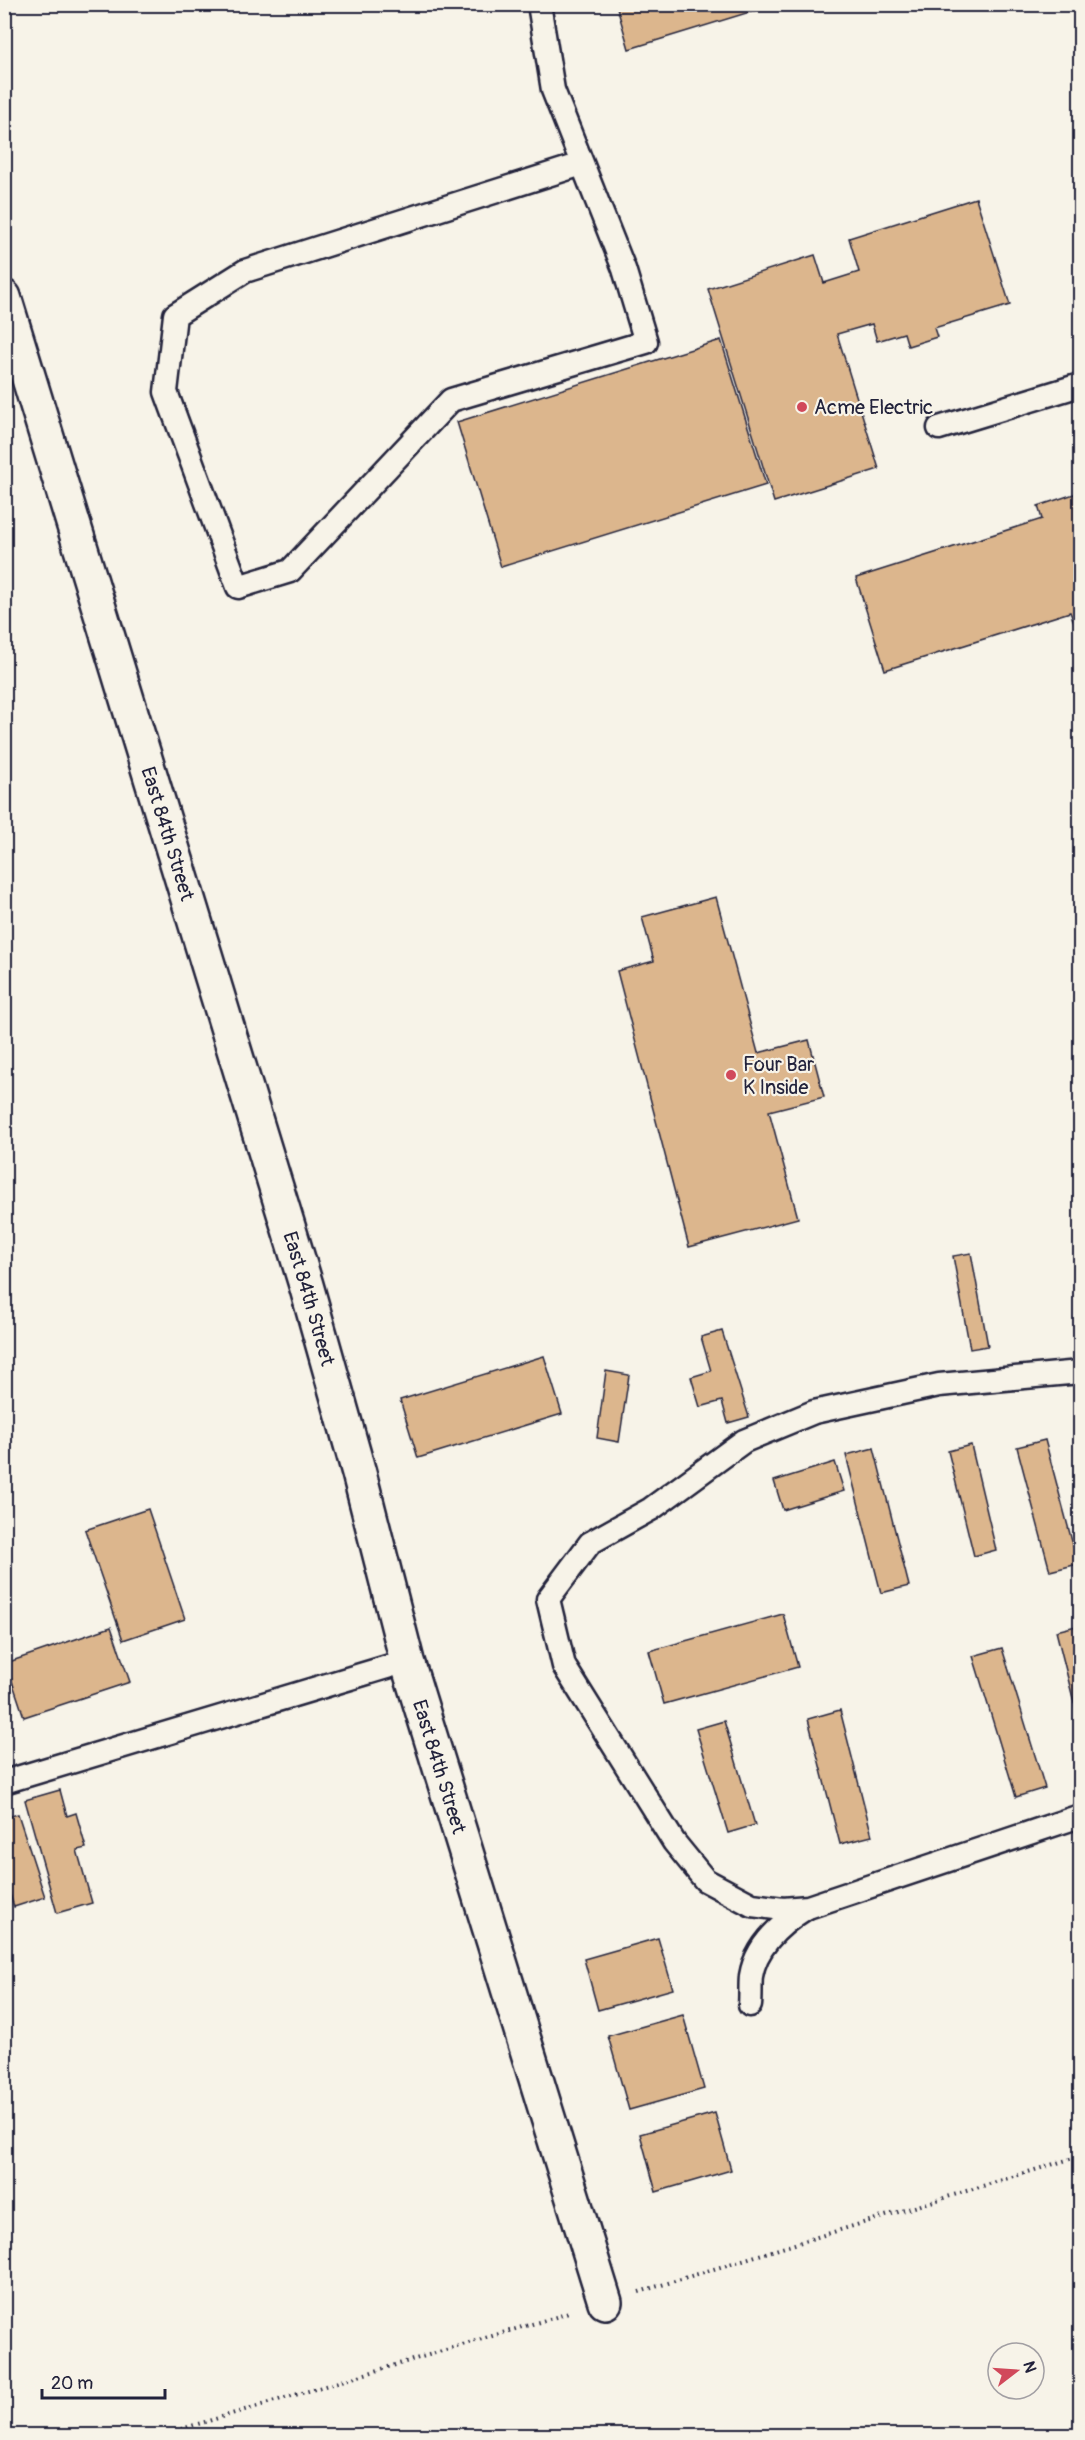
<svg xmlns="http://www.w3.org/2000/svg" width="1085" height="2440" font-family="Pangolin,sans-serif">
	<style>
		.building { fill: #dcb68d; stroke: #22223b; stroke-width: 1.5 }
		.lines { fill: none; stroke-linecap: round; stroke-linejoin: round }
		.service-casing { stroke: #22223b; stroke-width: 27 }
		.minor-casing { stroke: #22223b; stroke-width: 38 }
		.path { stroke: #22223b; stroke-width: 4; stroke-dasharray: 1.5 4.5; stroke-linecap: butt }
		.service { stroke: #f7f3e8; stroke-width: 22 }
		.minor { stroke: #f7f3e8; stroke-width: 33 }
		.poi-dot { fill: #d1495b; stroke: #f7f3e8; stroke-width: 2 }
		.labels { text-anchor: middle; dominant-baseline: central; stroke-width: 4.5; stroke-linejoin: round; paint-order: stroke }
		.poi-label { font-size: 20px; fill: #22223b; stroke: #f7f3e8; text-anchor: start }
		.street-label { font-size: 20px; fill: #22223b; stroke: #f7f3e8 }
	</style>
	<rect width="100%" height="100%" fill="#f7f3e8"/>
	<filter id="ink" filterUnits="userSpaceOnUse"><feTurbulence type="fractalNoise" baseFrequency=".0167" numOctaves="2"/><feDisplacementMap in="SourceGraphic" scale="12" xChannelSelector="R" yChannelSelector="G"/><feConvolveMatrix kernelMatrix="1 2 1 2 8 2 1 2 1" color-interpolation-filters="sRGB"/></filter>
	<g filter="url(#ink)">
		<g class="building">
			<path d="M 616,4 L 776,4 L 629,49 Z"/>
			<path d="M 976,198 L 1010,305 L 934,328 L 937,337 L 908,346 L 904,333 L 877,341 L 872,324 L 837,334 L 879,469 L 774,502 L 708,289 L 815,255 L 824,283 L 859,272 L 849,238 Z"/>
			<path d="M 721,340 L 766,485 L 501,567 L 457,422 Z"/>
			<path d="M 1080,492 L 1080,626 L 1076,627 L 1070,612 L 885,670 L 856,578 L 1042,519 L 1038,506 Z"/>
			<path d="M 716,897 L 758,1053 L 809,1040 L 824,1097 L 769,1111 L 798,1218 L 689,1247 L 617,971 L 654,961 L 642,917 Z"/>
			<path d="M 971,1253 L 988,1346 L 970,1349 L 953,1256 Z"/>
			<path d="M 722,1331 L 749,1417 L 728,1423 L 722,1401 L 700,1407 L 691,1377 L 711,1371 L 701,1337 Z"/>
			<path d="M 544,1356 L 562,1414 L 418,1458 L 400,1400 Z"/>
			<path d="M 606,1371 L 629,1375 L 619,1442 L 597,1438 Z"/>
			<path d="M 1045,1440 L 1078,1564 L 1050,1571 L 1017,1447 Z"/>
			<path d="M 971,1445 L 996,1550 L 974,1556 L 948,1451 Z"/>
			<path d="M 874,1448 L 909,1586 L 881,1593 L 846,1455 Z"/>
			<path d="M 835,1462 L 844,1491 L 783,1510 L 774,1481 Z"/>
			<path d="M 148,1509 L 185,1619 L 123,1640 L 85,1530 Z"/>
			<path d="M 783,1614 L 798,1667 L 664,1704 L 649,1651 Z"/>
			<path d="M 1080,1625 L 1080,1726 L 1056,1631 Z"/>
			<path d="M 111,1627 L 130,1682 L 24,1717 L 6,1663 Z"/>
			<path d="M 1002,1648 L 1045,1788 L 1016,1797 L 973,1656 Z"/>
			<path d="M 840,1710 L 872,1836 L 840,1844 L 808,1719 Z"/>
			<path d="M 724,1721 L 755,1825 L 728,1833 L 696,1729 Z"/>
			<path d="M 60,1790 L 67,1816 L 76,1813 L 86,1848 L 77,1850 L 92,1903 L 57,1913 L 25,1800 Z"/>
			<path d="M 18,1814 L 45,1897 L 14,1907 L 4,1875 L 4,1818 Z"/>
			<path d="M 658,1938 L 673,1989 L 598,2010 L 584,1959 Z"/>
			<path d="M 683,2015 L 704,2089 L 629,2110 L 608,2036 Z"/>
			<path d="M 715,2113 L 731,2170 L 656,2192 L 640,2134 Z"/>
		</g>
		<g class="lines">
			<g class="service-casing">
				<g id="service">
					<path d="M 539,4 L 553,90 L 624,269 L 646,342 L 451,400 L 290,571 L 238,587 L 166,392 L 175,315 L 245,271 L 582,164"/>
					<path d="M 939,428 L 1080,385"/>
					<path d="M 1080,1372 L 939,1385 L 814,1412 L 744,1441 L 651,1509 L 590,1543 L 548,1599 L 564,1666 L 674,1842 L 705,1880 L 752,1905 L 783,1909 L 808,1907 L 1080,1816"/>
					<path d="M 4,1782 L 407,1661"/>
					<path d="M 750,2005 C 751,1996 750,1986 751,1976 C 756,1945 782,1923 806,1908"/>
				</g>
			</g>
			<g class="minor-casing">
				<g id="minor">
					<path id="s1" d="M 4,297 L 306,1285 L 359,1473 L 407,1661 L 605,2302"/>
				</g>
			</g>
			<g class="path">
				<path d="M 639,2292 L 1080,2156"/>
				<path d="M 158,2436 L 569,2313"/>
			</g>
			<use href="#service" class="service"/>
			<use href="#minor" class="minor"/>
		</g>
	</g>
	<g class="poi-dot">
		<circle cx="802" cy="407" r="6"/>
		<circle cx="731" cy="1075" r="6"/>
	</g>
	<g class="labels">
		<g class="poi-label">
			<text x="814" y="407">Acme Electric</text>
			<text x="743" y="1064">Four Bar<tspan x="743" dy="23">K Inside</tspan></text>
		</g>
		<g class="street-label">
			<text stroke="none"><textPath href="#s1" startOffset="561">East 84th Street</textPath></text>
			<text stroke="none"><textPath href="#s1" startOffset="1047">East 84th Street</textPath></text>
			<text stroke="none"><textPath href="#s1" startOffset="1533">East 84th Street</textPath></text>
		</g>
	</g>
	<rect width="1085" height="2440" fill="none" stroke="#f7f3e8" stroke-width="24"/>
	<rect x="12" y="12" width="1061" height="2416" fill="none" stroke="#22223b" stroke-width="2" filter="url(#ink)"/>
	<g transform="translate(1016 2371) rotate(73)"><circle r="28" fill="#f7f3e8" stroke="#a29fa3" stroke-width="1.5"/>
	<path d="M0-4.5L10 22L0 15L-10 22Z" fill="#d1495b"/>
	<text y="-9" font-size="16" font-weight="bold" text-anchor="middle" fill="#22223b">N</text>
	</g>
	<path d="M42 2389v9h123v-9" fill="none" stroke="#22223b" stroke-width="3"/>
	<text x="51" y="2389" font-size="18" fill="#22223b" stroke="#f7f3e8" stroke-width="4.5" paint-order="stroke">20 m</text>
</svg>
